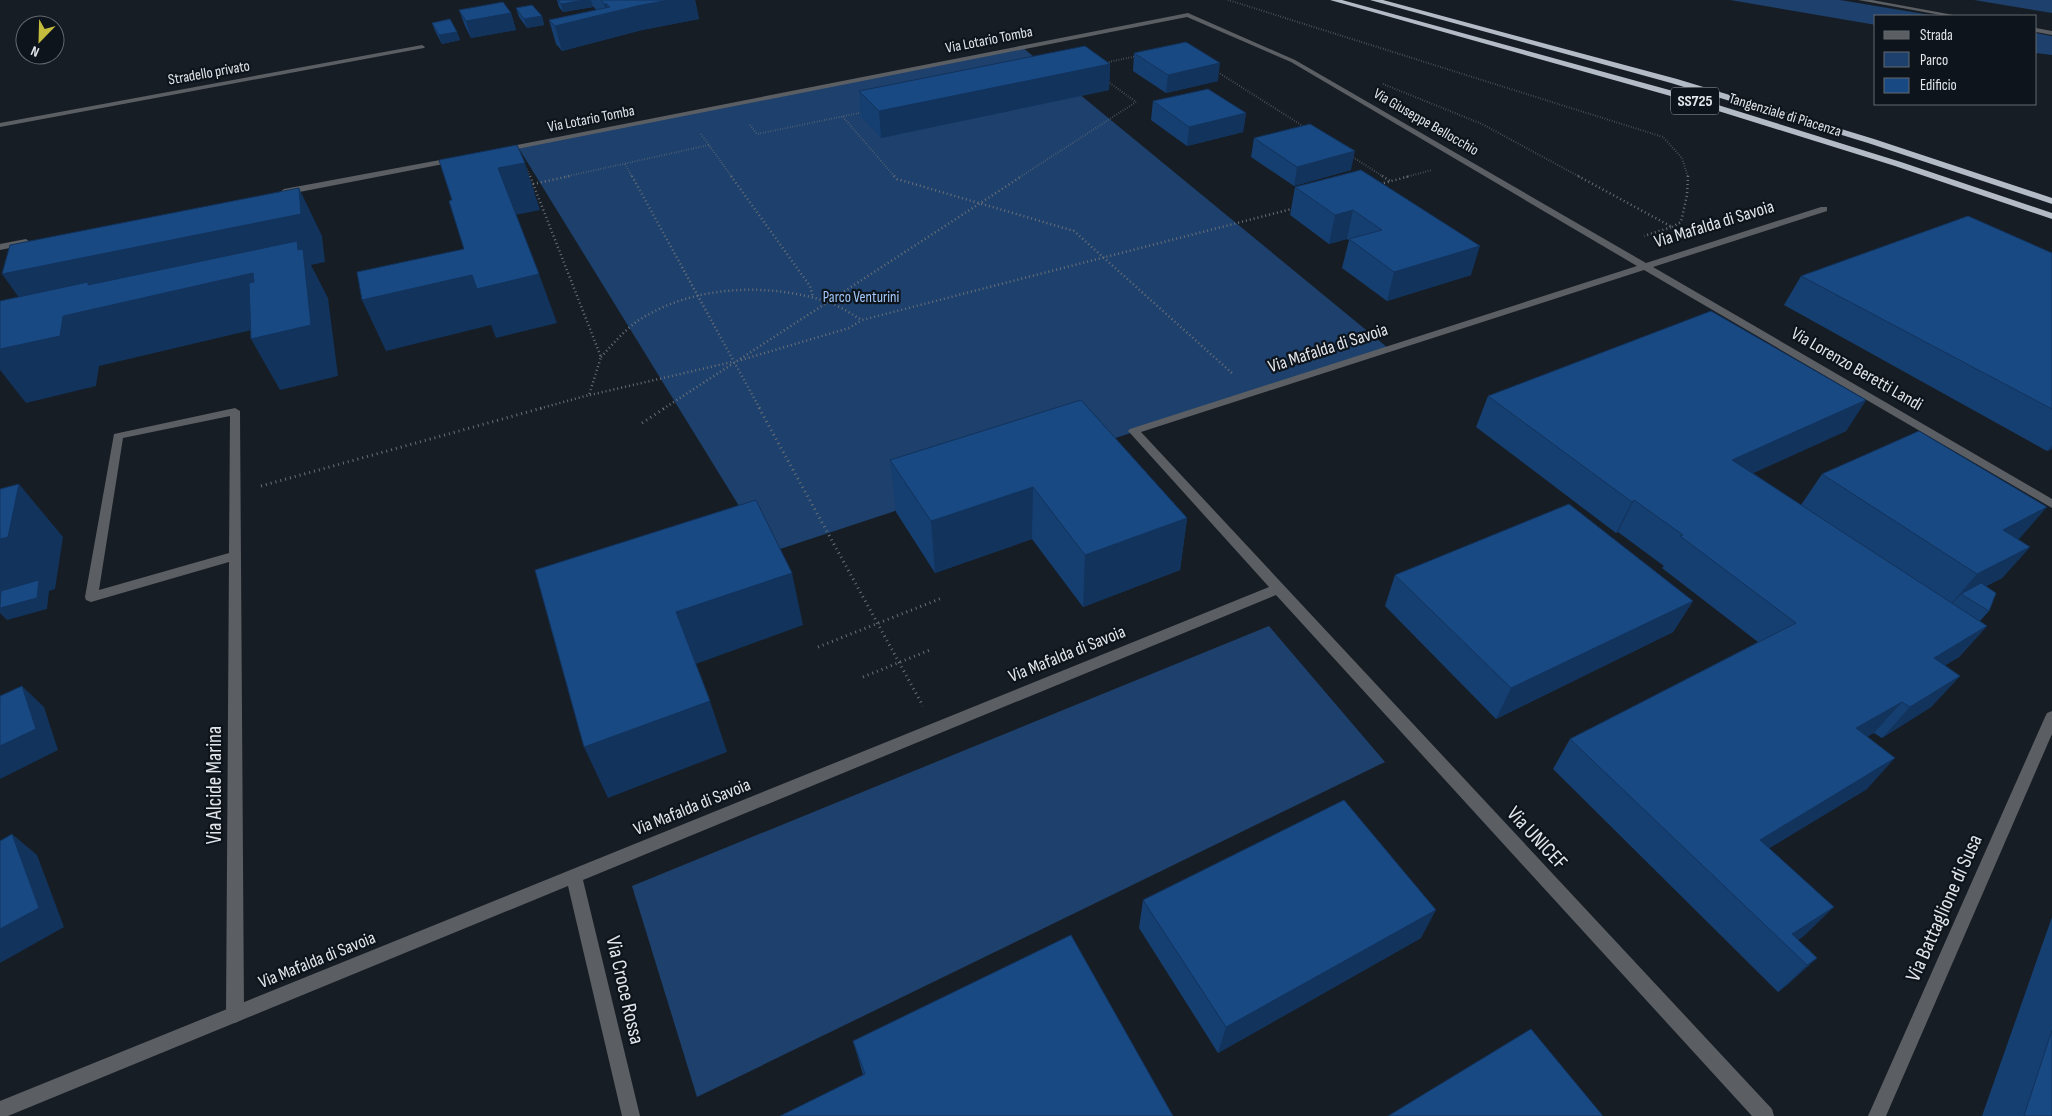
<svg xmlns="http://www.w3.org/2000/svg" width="2052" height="1116" font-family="'Sofia Sans Condensed',sans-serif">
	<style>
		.green { fill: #1d406c }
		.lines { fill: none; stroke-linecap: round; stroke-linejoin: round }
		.path-far2 { stroke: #6b7077; stroke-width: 2; stroke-dasharray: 0.5 2; stroke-linecap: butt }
		.path-far1 { stroke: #6b7077; stroke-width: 2.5; stroke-dasharray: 1 3; stroke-linecap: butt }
		.path { stroke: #6b7077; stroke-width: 3; stroke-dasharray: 1 4; stroke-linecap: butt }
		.lane { fill: #5b5e62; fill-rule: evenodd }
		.street { fill: #5b5e62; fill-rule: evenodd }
		.highway { fill: #b3bbc6; fill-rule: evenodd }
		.wall { fill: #163f71 }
		.shaded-wall { fill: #12335c }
		.building { fill: #194983; stroke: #12335c }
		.labels { text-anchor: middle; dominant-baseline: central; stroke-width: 4.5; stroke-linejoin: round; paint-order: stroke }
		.far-street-label { font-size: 15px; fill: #e2e6ec; stroke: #0e141b }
		.far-park-label { font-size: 15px; fill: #a2c9fd; stroke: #0e141b }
		.shield { fill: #0e141b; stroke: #a2a7ad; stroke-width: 1 }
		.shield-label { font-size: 16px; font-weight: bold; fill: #e2e6ec }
		.street-label { font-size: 18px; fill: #e2e6ec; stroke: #0e141b }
		.near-street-label { font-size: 21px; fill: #e2e6ec; stroke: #0e141b }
	</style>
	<rect width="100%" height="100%" fill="#171d25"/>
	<g class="green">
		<path d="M 1730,0 L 1840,0 L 1936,16 L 1876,16 L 1876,25 Z"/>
		<path d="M 1974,0 L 2052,0 L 2052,13 Z"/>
		<path d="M 2036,33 L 2052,36 L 2052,55 L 2036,53 Z"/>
		<path d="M 1022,47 L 1388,348 L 768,553 L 518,147 Z"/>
		<path d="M 1269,626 L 1385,762 L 697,1097 L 632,886 Z"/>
	</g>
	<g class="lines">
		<g class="path-far2">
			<path d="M 1228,0 L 1663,137 L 1682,158 L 1688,177"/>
			<path d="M 1104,63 L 1137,56"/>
			<path d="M 1216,71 L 1306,128"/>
			<path d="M 1383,84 L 1482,124 L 1580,177"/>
			<path d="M 843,117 L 895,177"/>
			<path d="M 750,125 L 757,134 L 864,112"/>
			<path d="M 701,134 L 732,177"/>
			<path d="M 1351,156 L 1384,177"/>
			<path d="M 625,164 L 632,177"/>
			<path d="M 527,169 L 530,177"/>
			<path d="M 564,177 L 709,145"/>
			<path d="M 1020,177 L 1136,102 L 1107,81"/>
			<path d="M 1406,177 L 1432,170"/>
		</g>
		<g class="path-far1">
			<path d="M 530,176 L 601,357 L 589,395 L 538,409"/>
			<path d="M 632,176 L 760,409"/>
			<path d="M 731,176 L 810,286 L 813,297"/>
			<path d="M 894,176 L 897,179 L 1074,231 L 1233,374"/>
			<path d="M 1382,176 L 1390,181"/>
			<path d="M 1578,176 L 1672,227 L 1644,236"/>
			<path d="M 533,184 L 570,176"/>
			<path d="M 1380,184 L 1410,176"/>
			<path d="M 1672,227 L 1681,222 L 1687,195 L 1688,176"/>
			<path d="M 601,357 C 612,345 623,332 636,322 C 691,285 767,282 828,302 C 840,306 851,314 862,320 L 1295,208"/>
			<path d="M 741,360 L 849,328 L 862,320"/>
			<path d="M 590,395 L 732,362"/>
			<path d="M 663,409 L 1022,176"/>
		</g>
		<g class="path">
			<path d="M 759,408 L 923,706"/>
			<path d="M 642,423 L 665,408"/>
			<path d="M 261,486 L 542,408"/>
			<path d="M 818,647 L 942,598"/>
			<path d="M 863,677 L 930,650"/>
		</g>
		<g class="lane">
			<path d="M 1858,0 L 1872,0 L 1959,16 L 1946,16 Z"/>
			<path d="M 2036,28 L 2052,31 L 2052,35 L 2036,32 Z"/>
			<path d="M 235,408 L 240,411 L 244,1014 L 241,1020 L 235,1023 L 229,1020 L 226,1014 L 229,562 L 91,602 L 86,600 L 85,597 L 114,434 ZM 230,416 L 229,553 L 99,590 L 123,438 Z"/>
		</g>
		<g class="street">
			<path d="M 1188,13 L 1295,60 L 1646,263 L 1821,207 L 1827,207 L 1827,211 L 1653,267 L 2052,499 L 2052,508 L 1644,270 L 1141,432 L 1772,1109 L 1774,1116 L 1752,1116 L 1276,595 L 583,880 L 640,1116 L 622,1116 L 568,886 L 8,1116 L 0,1116 L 0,1101 L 1269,587 L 1130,433 L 1128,431 L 1130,429 L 1637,266 L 1291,62 L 1187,17 L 502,152 L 498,150 L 502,148 Z"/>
			<path d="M 422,45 L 425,47 L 424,48 L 0,127 L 0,123 Z"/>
			<path d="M 456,157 L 460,159 L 459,161 L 284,195 L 280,192 L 284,189 Z"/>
			<path d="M 26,239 L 30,242 L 29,244 L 0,250 L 0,244 Z"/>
			<path d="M 2052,711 L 2052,734 L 1886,1116 L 1868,1116 L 2045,717 L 2047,713 Z"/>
		</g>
		<g class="highway">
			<path d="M 1330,0 L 1342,0 L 1673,91 L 1901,162 L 2052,213 L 2052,219 L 1895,166 L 1667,95 Z"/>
			<path d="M 1370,0 L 1383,0 L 1677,79 L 1874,139 L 2052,198 L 2052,204 L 1868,143 L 1671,83 Z"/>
		</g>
	</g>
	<g class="wall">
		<path d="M 557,0 L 695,0 L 699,19 L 642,30 L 562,51 L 556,44 L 549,20 L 596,10 L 593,6 L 593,7 L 563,12 L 559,7 Z"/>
		<path d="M 516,8 L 542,16 L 544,25 L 527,28 L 519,17 Z"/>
		<path d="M 459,10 L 511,13 L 516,30 L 471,38 L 465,26 Z"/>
		<path d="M 432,23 L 457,32 L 460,40 L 442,44 L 435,31 Z"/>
		<path d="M 1134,53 L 1218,81 L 1166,93 L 1133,71 Z"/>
		<path d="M 1110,64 L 1109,90 L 881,138 L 861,117 L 859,91 Z"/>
		<path d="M 1153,101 L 1246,113 L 1243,132 L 1187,146 L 1151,120 Z"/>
		<path d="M 1254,138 L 1351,170 L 1294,186 L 1251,157 Z"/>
		<path d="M 1361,170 L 1471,275 L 1387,301 L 1342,268 L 1349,240 L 1347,239 L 1329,244 L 1290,215 L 1295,187 Z"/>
		<path d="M 2052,253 L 2052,449 L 2047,451 L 1784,305 L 1801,276 Z"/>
		<path d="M 1488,396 L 1866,400 L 1846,431 L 1753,473 L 1801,505 L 1822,474 L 2020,538 L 2018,539 L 2030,547 L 2002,578 L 1986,586 L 1989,611 L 1980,621 L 1987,626 L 1959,657 L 1945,665 L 1960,676 L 1931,707 L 1882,738 L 1874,733 L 1867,736 L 1867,789 L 1769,848 L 1805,935 L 1798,940 L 1817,958 L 1787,985 L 1778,992 L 1553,769 L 1570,739 L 1758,642 L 1662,568 L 1664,566 L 1618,532 L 1616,533 L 1476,427 Z"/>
		<path d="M 1081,400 L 1187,518 L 1180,570 L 1083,607 L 1032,539 L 935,573 L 896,512 L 890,460 Z"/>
		<path d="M 1395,575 L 1693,601 L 1673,632 L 1496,719 L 1385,606 Z"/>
		<path d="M 1143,900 L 1421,938 L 1218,1053 L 1139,928 Z"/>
		<path d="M 2052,917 L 2052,1116 L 1982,1116 Z"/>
		<path d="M 853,1041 L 1173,1116 L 863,1075 Z"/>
	</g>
	<g class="shaded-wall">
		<path d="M 585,0 L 591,0 L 593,7 L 563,12 L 561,4 Z"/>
		<path d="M 669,0 L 695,0 L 699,19 L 642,30 L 562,51 L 555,26 L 606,13 L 604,4 L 607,4 L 609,13 L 637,6 Z"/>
		<path d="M 511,13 L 516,30 L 471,38 L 466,21 Z"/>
		<path d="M 542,16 L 544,25 L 527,28 L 524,19 Z"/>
		<path d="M 457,32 L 460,40 L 442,44 L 439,35 Z"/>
		<path d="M 1220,63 L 1218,81 L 1166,93 L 1168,75 Z"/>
		<path d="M 1110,64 L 1109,90 L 881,138 L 879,111 Z"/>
		<path d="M 1246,113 L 1243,132 L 1187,146 L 1189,127 Z"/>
		<path d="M 1355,151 L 1351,170 L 1294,186 L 1297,167 Z"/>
		<path d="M 525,163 L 540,210 L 515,215 L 498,168 Z"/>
		<path d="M 299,188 L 322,236 L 325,262 L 311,265 L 328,298 L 338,376 L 280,390 L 251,339 L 281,323 L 99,366 L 96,386 L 26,403 L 0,370 L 0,349 L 38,324 L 2,274 Z"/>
		<path d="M 1353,210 L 1347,239 L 1329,244 L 1335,215 Z"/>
		<path d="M 1480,246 L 1471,275 L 1387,301 L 1394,272 Z"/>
		<path d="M 539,274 L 557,323 L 496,338 L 491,325 L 386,351 L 362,300 L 472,275 Z"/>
		<path d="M 1866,400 L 1846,431 L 1714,491 L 1732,460 Z"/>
		<path d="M 2052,445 L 2052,449 L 2047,451 Z"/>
		<path d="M 19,484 L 63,537 L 55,589 L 49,591 L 47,609 L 7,620 L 0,613 L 0,539 Z"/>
		<path d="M 1033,487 L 1032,539 L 935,573 L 931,521 Z"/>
		<path d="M 1634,500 L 1618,532 L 1616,533 L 1632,502 Z"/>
		<path d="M 2047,507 L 2020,538 L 1991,553 L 2003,530 Z"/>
		<path d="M 1187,518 L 1180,570 L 1083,607 L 1085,555 Z"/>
		<path d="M 2030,547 L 2002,578 L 1966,597 L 1961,594 L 1952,604 L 1950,605 L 1977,574 Z"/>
		<path d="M 792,573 L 803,625 L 693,665 L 676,612 Z"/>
		<path d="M 1693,601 L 1673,632 L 1496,719 L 1511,688 Z"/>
		<path d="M 1987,626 L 1959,657 L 1906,689 L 1934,658 Z"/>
		<path d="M 1960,676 L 1931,707 L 1882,738 L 1910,707 Z"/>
		<path d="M 22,686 L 44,707 L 58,750 L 0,779 L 0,746 Z"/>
		<path d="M 710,701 L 727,752 L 608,798 L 584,747 Z"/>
		<path d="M 1902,702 L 1874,733 L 1829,758 L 1856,728 Z"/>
		<path d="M 1895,758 L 1867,789 L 1735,869 L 1760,840 Z"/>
		<path d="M 12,834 L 37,855 L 64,927 L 0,963 L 0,929 Z"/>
		<path d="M 1834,907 L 1805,935 L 1788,946 L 1792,934 Z"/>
		<path d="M 1436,910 L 1421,938 L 1218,1053 L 1226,1027 Z"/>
		<path d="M 1817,958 L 1787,985 L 1778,992 L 1807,965 Z"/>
	</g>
	<g class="building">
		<path d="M 558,0 L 585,0 L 561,4 Z"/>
		<path d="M 601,0 L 669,0 L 637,6 L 555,26 L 549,20 L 610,7 L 607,4 L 604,4 Z"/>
		<path d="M 503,2 L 511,13 L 466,21 L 459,10 Z"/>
		<path d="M 532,5 L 542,16 L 524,19 L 516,8 Z"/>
		<path d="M 450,19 L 457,32 L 439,35 L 432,23 Z"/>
		<path d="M 1186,42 L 1220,63 L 1168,75 L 1134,53 Z"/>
		<path d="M 1085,46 L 1110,64 L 879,111 L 859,91 Z"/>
		<path d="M 1208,89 L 1246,113 L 1189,127 L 1153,101 Z"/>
		<path d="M 1310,124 L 1355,151 L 1297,167 L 1254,138 Z"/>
		<path d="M 517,145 L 525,163 L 498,168 L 539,274 L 477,289 L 472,275 L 362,300 L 357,272 L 464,249 L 449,201 L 452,200 L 439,160 Z"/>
		<path d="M 1361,170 L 1480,246 L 1394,272 L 1349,239 L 1382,230 L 1353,210 L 1335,215 L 1295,187 Z"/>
		<path d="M 299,188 L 301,214 L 2,274 L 10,245 Z"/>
		<path d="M 1968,216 L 2052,253 L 2052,409 L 1801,276 Z"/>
		<path d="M 297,241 L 298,250 L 303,249 L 311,325 L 251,339 L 249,283 L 254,282 L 253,273 L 63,316 L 60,336 L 0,349 L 0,301 L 88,282 L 88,285 Z"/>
		<path d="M 1711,311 L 1866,400 L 1732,460 L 1987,626 L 1934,658 L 1960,676 L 1910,707 L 1902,702 L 1856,728 L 1895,758 L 1760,840 L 1834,907 L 1792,934 L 1817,958 L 1807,965 L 1570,739 L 1796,623 L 1680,536 L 1683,535 L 1634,500 L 1632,502 L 1488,396 Z"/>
		<path d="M 1081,400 L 1187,518 L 1085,555 L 1033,487 L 931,521 L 890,460 Z"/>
		<path d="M 1919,431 L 2047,507 L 2003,530 L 2030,547 L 1977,574 L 1822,474 Z"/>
		<path d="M 19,484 L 8,537 L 0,539 L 0,489 Z"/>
		<path d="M 756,500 L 792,573 L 676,612 L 710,701 L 584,747 L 535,570 Z"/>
		<path d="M 1569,504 L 1693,601 L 1511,688 L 1395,575 Z"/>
		<path d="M 39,580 L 37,598 L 0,608 L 1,591 Z"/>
		<path d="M 1981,583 L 1996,593 L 1989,611 L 1961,594 Z"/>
		<path d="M 22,686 L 36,729 L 0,746 L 0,696 Z"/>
		<path d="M 1344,800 L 1436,910 L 1226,1027 L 1143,900 Z"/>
		<path d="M 12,834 L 39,908 L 0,929 L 0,841 Z"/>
		<path d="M 1071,935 L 1173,1116 L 780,1116 L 865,1074 L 853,1041 Z"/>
		<path d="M 1531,1029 L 1603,1116 L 1388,1116 Z"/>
		<path d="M 2052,1030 L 2052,1116 L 2024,1116 Z"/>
	</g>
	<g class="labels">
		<g class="far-street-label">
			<text transform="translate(989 40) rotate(-11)">Via Lotario Tomba</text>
			<text transform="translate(209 73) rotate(-10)">Stradello privato</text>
			<text transform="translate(1785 115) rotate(17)">Tangenziale di Piacenza</text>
			<text transform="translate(591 119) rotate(-11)">Via Lotario Tomba</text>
			<text transform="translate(1426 122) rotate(30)">Via Giuseppe Bellocchio</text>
		</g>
		<g class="far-park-label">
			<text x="861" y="297">Parco Venturini</text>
		</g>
		<rect class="shield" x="1671" y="87.5" width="48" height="27" rx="4"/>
		<g class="shield-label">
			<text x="1695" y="101">SS725</text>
		</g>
		<g class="street-label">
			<text transform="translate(1714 224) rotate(-17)">Via Mafalda di Savoia</text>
			<text transform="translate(1328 348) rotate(-18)">Via Mafalda di Savoia</text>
			<text transform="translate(1857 369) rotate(30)">Via Lorenzo Beretti Landi</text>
			<text transform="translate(1067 654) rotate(-22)">Via Mafalda di Savoia</text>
			<text transform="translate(692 807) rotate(-22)">Via Mafalda di Savoia</text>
			<text transform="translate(317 960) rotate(-22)">Via Mafalda di Savoia</text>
		</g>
		<g class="near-street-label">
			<text transform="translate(214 785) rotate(-90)">Via Alcide Marina</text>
			<text transform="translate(1537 838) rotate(47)">Via UNICEF</text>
			<text transform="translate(1944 908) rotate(-66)">Via Battaglione di Susa</text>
			<text transform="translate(625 990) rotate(77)">Via Croce Rossa</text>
		</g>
	</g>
	<rect x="1874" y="15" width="162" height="90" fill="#0e141b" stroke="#63686f"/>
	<rect x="1884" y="31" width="25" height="8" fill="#5b5e62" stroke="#63686f"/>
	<text x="1920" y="40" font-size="15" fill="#e2e6ec">Strada</text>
	<rect x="1884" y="52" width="25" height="15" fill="#1d406c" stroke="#63686f"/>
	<text x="1920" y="65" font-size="15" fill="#e2e6ec">Parco</text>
	<rect x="1884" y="78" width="25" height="15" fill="#194983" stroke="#63686f"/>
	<text x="1920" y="90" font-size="15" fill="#e2e6ec">Edificio</text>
	<g transform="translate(40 40) rotate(203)"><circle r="24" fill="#0e141b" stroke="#63686f"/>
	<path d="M0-4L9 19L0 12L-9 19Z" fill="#c4bc3d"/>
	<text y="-8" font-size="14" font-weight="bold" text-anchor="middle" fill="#e2e6ec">N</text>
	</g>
</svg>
